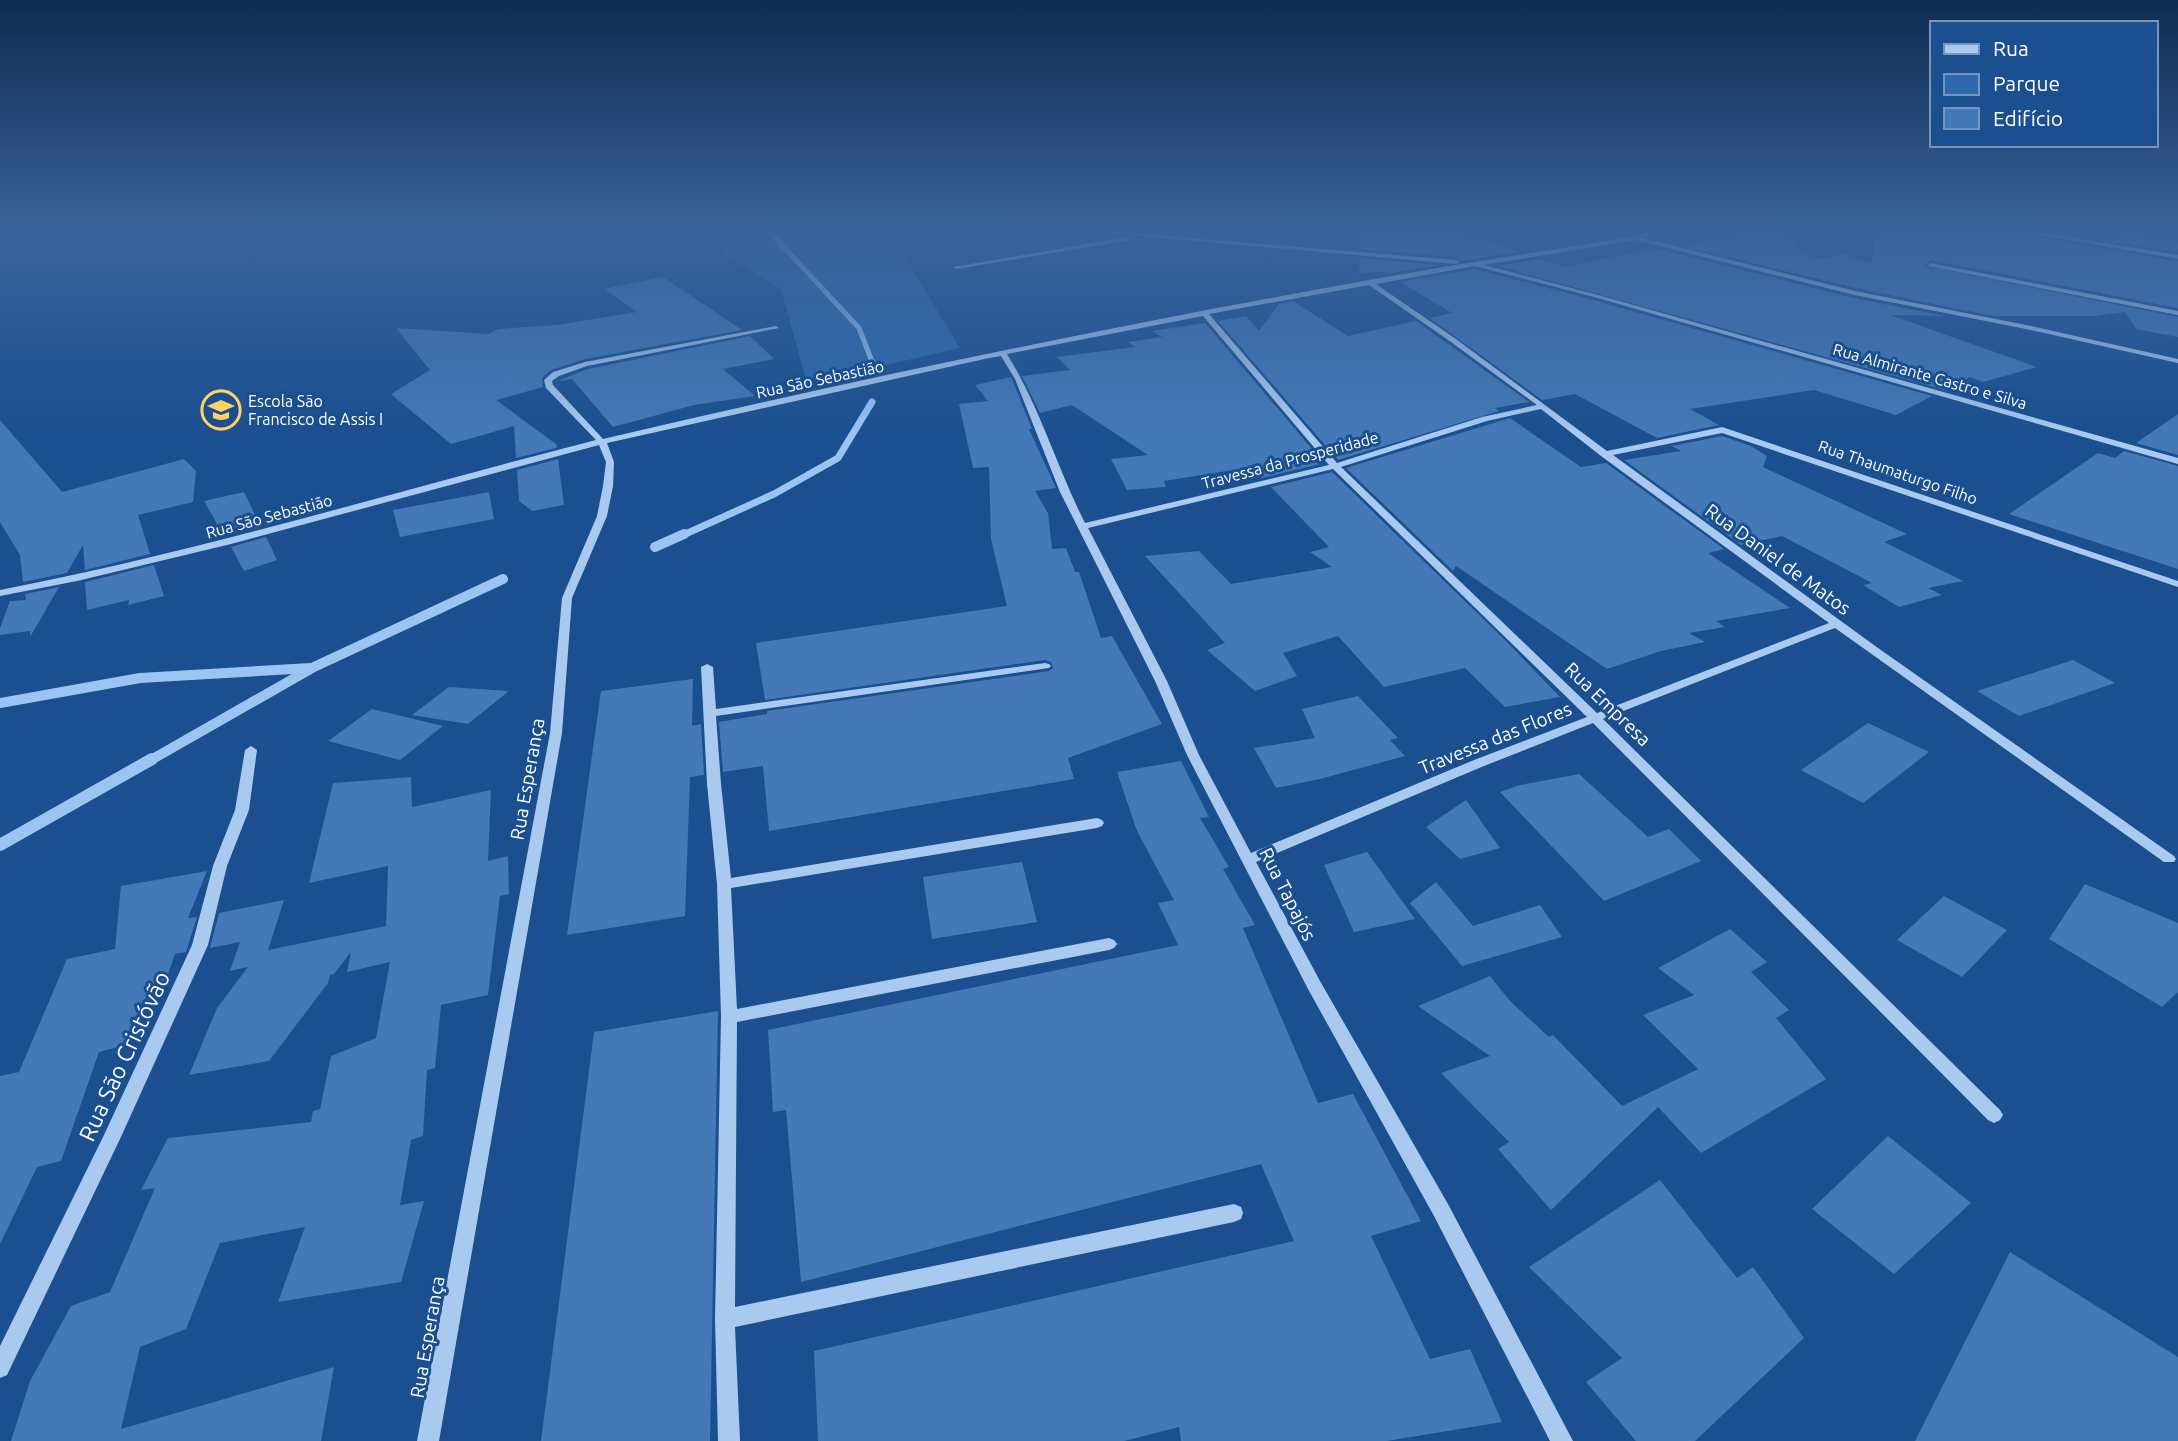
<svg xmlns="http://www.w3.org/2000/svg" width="2178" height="1441" font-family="Ubuntu,sans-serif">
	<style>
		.green { fill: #2e69ad }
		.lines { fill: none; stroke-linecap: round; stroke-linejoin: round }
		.stream-far3 { stroke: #9cc4f0; stroke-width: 5 }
		.stream-far2 { stroke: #9cc4f0; stroke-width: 7 }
		.stream-far1 { stroke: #9cc4f0; stroke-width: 10 }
		.stream { stroke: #9cc4f0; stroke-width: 12 }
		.building { fill: #4478b7 }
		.minor { fill: #a9c9ee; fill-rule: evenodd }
		.labels { text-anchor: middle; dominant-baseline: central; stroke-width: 6; stroke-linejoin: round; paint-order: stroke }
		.far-street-label { font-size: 16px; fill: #fff; stroke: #1b4f8f }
		.far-poi-label { font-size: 16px; fill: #fff; stroke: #1b4f8f; text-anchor: start }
		.street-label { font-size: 19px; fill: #fff; stroke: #1b4f8f }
		.near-street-label { font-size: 23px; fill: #fff; stroke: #1b4f8f }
	</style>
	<rect width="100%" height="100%" fill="#1b4f8f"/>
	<path class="green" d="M 709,232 L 890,232 L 960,348 L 807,383 L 781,289 L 726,256 Z"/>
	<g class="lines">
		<path class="stream-far3" d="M 770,232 L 859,328 L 873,364"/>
		<g class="stream-far2">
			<path d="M 872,362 L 875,370"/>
			<path d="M 681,536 L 774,494 L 838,458 L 872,402"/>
		</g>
		<g class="stream-far1">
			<path d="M 655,547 L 684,534"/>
			<path d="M 0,703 L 140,678 L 311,668"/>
			<path d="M 149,761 L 314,667 L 503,579"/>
		</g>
		<path class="stream" d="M 0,845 L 152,759"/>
	</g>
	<g class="building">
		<path d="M 1362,232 L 1457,232 L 1519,252 L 1461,261 L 1456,257 L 1360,249 Z"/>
		<path d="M 1785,232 L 1801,254 L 1821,259 L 1842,254 L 1872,263 L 1875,232 L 2008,232 L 2178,261 L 2178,308 L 1930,260 L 1925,266 L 2178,317 L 2178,337 L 2136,329 L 2125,312 L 2096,316 L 1993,316 L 1856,288 L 1684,246 L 1746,233 Z"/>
		<path d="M 2122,232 L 2135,232 L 2178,242 L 2178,252 L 2113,242 Z"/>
		<path d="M 1649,249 L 1663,250 L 1854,298 L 1945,316 L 1890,315 L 2037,367 L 1983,382 L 1970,377 L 1945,390 L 1497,266 L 1539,259 L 1566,267 Z"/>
		<path d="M 1360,258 L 1439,265 L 1387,274 L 1381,271 L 1359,274 Z"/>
		<path d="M 1475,269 L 1593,300 L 1932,396 L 1896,415 L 1814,390 L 1690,409 L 1719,425 L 1657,438 L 1575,394 L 1542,400 L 1430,318 L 1452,313 L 1400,282 Z"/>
		<path d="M 663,277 L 742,330 L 585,359 L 551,370 L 542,378 L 543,387 L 496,400 L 556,444 L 557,448 L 516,458 L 514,426 L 451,444 L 391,394 L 430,370 L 396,328 L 489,334 L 498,329 L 557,325 L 637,312 L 604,289 Z"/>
		<path d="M 1293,301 L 1348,336 L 1416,321 L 1529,402 L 1495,408 L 1499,411 L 1338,460 L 1218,321 L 1246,316 L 1259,331 L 1279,304 Z"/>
		<path d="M 1205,323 L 1324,463 L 1262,478 L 1252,467 L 1164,481 L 1166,487 L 1127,490 L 1111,459 L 1148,455 L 1072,405 L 1040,413 L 1022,376 L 1070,370 L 1057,357 L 1135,347 L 1128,342 L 1162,337 L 1152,331 Z"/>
		<path d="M 750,336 L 774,359 L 723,369 L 755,396 L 694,405 L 613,427 L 572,379 L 555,382 L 588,369 Z"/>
		<path d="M 1011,377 L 1032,429 L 1029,429 L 1056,488 L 1035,491 L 1048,513 L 1052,549 L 1066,548 L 1075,572 L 1079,572 L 1101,638 L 1112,636 L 1162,724 L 1068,758 L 1074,779 L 769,831 L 763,766 L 723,772 L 719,722 L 767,714 L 767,711 L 1049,671 L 1053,668 L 1051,662 L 1045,660 L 765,700 L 756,643 L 1007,606 L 991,539 L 989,467 L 973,468 L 959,404 L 988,401 L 975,385 Z"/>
		<path d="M 2178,414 L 2178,455 L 2136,443 Z"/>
		<path d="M 1510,418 L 1581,467 L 1606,463 L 1724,549 L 1708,553 L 1790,608 L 1716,621 L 1725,627 L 1689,633 L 1705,642 L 1661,651 L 1607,669 L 1456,566 L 1453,571 L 1346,468 Z"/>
		<path d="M 0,420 L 62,492 L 184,459 L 196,471 L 193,502 L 138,515 L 150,554 L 85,570 L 83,545 L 67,573 L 23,582 L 20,555 L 0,522 Z"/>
		<path d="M 1722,436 L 1751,446 L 1767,456 L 1763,467 L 1907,534 L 1884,542 L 1963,581 L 1928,588 L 1942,595 L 1899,607 L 1863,585 L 1872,583 L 1782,536 L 1741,545 L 1624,460 L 1681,451 L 1672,446 Z"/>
		<path d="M 2124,451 L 2178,466 L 2178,569 L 2009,514 L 2098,453 L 2115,458 Z"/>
		<path d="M 558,459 L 564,505 L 532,511 L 519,501 L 517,470 Z"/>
		<path d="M 1332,472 L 1505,640 L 1560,697 L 1505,707 L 1465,668 L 1384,687 L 1338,636 L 1283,653 L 1297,676 L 1255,691 L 1207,650 L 1225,643 L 1145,556 L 1199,551 L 1231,584 L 1332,567 L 1310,552 L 1329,547 L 1271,487 Z"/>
		<path d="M 244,492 L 261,527 L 224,536 L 204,501 Z"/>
		<path d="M 489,492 L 494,519 L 400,537 L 393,510 Z"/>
		<path d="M 266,537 L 277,560 L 244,571 L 231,547 Z"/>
		<path d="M 154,565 L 164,596 L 128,605 L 129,600 L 87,610 L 85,582 Z"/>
		<path d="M 59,587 L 30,637 L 30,631 L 0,635 L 0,628 L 10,601 L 26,600 L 25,594 Z"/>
		<path d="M 2073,660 L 2115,683 L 2019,716 L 1977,691 Z"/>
		<path d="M 693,679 L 692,726 L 701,724 L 704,775 L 690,777 L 685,916 L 567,935 L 601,691 Z"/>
		<path d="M 449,687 L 509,691 L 468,724 L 412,715 Z"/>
		<path d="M 1358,696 L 1398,738 L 1390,740 L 1405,756 L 1320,779 L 1276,788 L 1254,748 L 1315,738 L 1302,709 Z"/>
		<path d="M 372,709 L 443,726 L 400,760 L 328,741 Z"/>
		<path d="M 1868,723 L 1929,752 L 1863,803 L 1801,770 Z"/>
		<path d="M 1181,761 L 1209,817 L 1200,818 L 1229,867 L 1223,869 L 1255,925 L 1243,928 L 1318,1103 L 1353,1094 L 1421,1221 L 1371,1236 L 1430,1359 L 1470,1349 L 1502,1422 L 1387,1441 L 1181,1441 L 1179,1427 L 1124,1441 L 818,1441 L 814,1351 L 1294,1241 L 1261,1164 L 801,1282 L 786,1110 L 773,1112 L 768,1030 L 1178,945 L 1158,903 L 1174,900 L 1137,831 L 1117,772 Z"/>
		<path d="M 1579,774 L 1648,837 L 1669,829 L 1701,861 L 1604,901 L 1500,792 L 1520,785 Z"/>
		<path d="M 411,777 L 412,807 L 491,790 L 488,861 L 508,856 L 509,894 L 500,896 L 488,995 L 441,1005 L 435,1068 L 427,1070 L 423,1136 L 411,1140 L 400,1205 L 424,1201 L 401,1282 L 278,1302 L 305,1227 L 220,1243 L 186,1329 L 140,1347 L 121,1429 L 334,1367 L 321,1441 L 11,1441 L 30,1381 L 71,1306 L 110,1292 L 155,1188 L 141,1190 L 168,1138 L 311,1122 L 313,1111 L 320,1109 L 331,1056 L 376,1038 L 390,962 L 347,972 L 351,952 L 334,974 L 330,975 L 328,983 L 269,1061 L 189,1075 L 217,1008 L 248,967 L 230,971 L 240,942 L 210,948 L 219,913 L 284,900 L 268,950 L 386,926 L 388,866 L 309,883 L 333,783 Z"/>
		<path d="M 1466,800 L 1500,848 L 1460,859 L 1426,827 Z"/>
		<path d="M 1367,852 L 1415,919 L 1354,932 L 1324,865 Z"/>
		<path d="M 1022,862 L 1037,922 L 932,939 L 923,877 Z"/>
		<path d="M 207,871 L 188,918 L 197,917 L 186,952 L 175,954 L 164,986 L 149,989 L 131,1044 L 99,1052 L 61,1161 L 37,1167 L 0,1244 L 0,1076 L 19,1072 L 67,959 L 115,949 L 121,886 Z"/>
		<path d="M 1436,882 L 1473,926 L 1540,905 L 1562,937 L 1462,966 L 1410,903 Z"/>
		<path d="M 2085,884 L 2178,923 L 2178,992 L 2162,1007 L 2049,939 Z"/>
		<path d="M 1944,896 L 2007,930 L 1962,977 L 1897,940 Z"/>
		<path d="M 1730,929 L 1767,962 L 1751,972 L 1789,1010 L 1776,1018 L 1826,1079 L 1701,1153 L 1658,1107 L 1551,1210 L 1498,1149 L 1509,1142 L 1441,1073 L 1490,1056 L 1418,1006 L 1490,976 L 1510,1001 L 1549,1037 L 1553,1035 L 1622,1106 L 1698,1069 L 1643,1015 L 1694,995 L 1658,968 Z"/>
		<path d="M 718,1011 L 710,1441 L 541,1441 L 594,1032 Z"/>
		<path d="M 1888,1136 L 1971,1203 L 1894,1274 L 1812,1209 Z"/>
		<path d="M 1660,1180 L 1737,1278 L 1753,1267 L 1804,1338 L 1695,1441 L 1636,1441 L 1586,1382 L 1622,1358 L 1529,1267 Z"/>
		<path d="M 2010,1252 L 2178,1357 L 2178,1441 L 1915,1441 Z"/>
	</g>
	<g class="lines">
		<g class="minor">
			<path d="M 1096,232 L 1119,232 L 1456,260 L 1459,262 L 1456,264 Z"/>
			<path d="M 1648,232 L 1657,232 L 1643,238 L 1855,291 L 2026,325 L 2178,359 L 2178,363 L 2026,329 L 1855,295 L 1636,240 L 1484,265 L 1598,295 L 2178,458 L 2178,464 L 1594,297 L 1475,266 L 1376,284 L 1456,339 L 1607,451 L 1722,427 L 2178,581 L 2178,587 L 1722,433 L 1613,455 L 1878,648 L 2174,856 L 2176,859 L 2174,862 L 2164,862 L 1835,628 L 1603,719 L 2000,1110 L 2003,1115 L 2000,1120 L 1994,1123 L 1988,1120 L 1593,723 L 1484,766 L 1256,862 L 1320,981 L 1448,1204 L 1573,1441 L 1550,1441 L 1434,1216 L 1308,989 L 1187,755 L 1155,681 L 1060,492 L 1015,379 L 1001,356 L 989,358 L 607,443 L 614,462 L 613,486 L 607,516 L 572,598 L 562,733 L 439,1441 L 417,1441 L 550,733 L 562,598 L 597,516 L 603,486 L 606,462 L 599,445 L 231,544 L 77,581 L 0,596 L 0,590 C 201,551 397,491 596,440 L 546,388 L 544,380 L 553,372 L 585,362 L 776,326 L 779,328 L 587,366 L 559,376 L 552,381 L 553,385 L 603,439 C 857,379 1113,326 1369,280 C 1457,264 1546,251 1635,236 ZM 1369,285 L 1451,342 L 1537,405 L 1482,417 L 1337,463 L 1209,314 ZM 1203,316 L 1329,465 L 1085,523 C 1057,468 1040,407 1007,354 ZM 1541,409 L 1601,456 L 1829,623 L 1597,713 L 1341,467 L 1487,421 ZM 1333,469 L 1587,717 L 1474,760 L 1251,853 L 1199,755 L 1167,681 L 1088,528 Z"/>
			<path d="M 2025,232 L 2038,232 L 2178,255 L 2178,259 Z"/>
			<path d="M 1129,237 L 1131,240 L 956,269 L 953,267 Z"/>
			<path d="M 1930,263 L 2178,311 L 2178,315 L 1928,266 Z"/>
			<path d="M 1045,663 L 1049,664 L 1051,666 L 1049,668 L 716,716 L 721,784 L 731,878 L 1097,818 L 1102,820 L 1104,823 L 1102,826 L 1097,828 L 731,888 L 737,1009 L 1109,938 L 1114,940 L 1117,944 L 1114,948 L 1109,950 L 737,1022 L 735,1307 L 1234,1204 L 1241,1207 L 1243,1213 L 1241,1219 L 1234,1222 L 735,1327 L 740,1441 L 718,1441 L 715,1319 L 721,1017 L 717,884 L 707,784 L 701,667 L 707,664 L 713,667 L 716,709 Z"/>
			<path d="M 251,746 L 257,750 L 249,810 L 227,866 L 208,945 L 120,1139 L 7,1375 L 0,1378 L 0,1346 L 104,1135 L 192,945 L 213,866 L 235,810 L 245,750 Z"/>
		</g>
	</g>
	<linearGradient id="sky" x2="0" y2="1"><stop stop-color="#0f2b4f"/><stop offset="0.53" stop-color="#39639b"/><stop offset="1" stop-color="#39639b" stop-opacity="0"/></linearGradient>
	<rect width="2178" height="434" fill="url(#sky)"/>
	<defs>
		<g id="school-ring" transform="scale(2.0125)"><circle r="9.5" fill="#1b4f8f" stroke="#ffd166" stroke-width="1.5"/><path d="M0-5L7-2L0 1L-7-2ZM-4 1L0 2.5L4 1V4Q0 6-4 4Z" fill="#ffd166"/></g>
	</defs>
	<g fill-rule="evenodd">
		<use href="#school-ring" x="221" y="410"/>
	</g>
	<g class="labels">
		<g class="far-street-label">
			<text transform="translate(1930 376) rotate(16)">Rua Almirante Castro e Silva</text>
			<text transform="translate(820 379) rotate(-12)">Rua São Sebastião</text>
			<text transform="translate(1290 460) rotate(-15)">Travessa da Prosperidade</text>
			<text transform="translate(1898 472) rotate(19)">Rua Thaumaturgo Filho</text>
			<text transform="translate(269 516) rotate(-15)">Rua São Sebastião</text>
		</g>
		<g class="far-poi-label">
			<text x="248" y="401">Escola São<tspan x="248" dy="18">Francisco de Assis I</tspan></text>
		</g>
		<g class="street-label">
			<text transform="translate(1778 559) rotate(36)">Rua Daniel de Matos</text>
			<text transform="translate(1608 704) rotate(44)">Rua Empresa</text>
			<text transform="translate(1495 738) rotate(-22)">Travessa das Flores</text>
			<text transform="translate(527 779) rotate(-80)">Rua Esperança</text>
			<text transform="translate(1288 894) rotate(63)">Rua Tapajós</text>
			<text transform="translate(427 1337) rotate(-80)">Rua Esperança</text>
		</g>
		<g class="near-street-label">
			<text transform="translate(124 1056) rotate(-65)">Rua São Cristóvão</text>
		</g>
	</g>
	<rect x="1930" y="21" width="228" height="126" fill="#1b4f8f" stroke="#7695bc" stroke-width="2"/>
	<rect x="1944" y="44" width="35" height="10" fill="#a9c9ee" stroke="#7695bc" stroke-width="2"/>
	<text x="1993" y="56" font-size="21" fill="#ffffff">Rua</text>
	<rect x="1944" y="74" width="35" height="21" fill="#2e69ad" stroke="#7695bc" stroke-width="2"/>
	<text x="1993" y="91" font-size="21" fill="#ffffff">Parque</text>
	<rect x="1944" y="108" width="35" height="21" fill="#4478b7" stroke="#7695bc" stroke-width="2"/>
	<text x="1993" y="126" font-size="21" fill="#ffffff">Edifício</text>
</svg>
